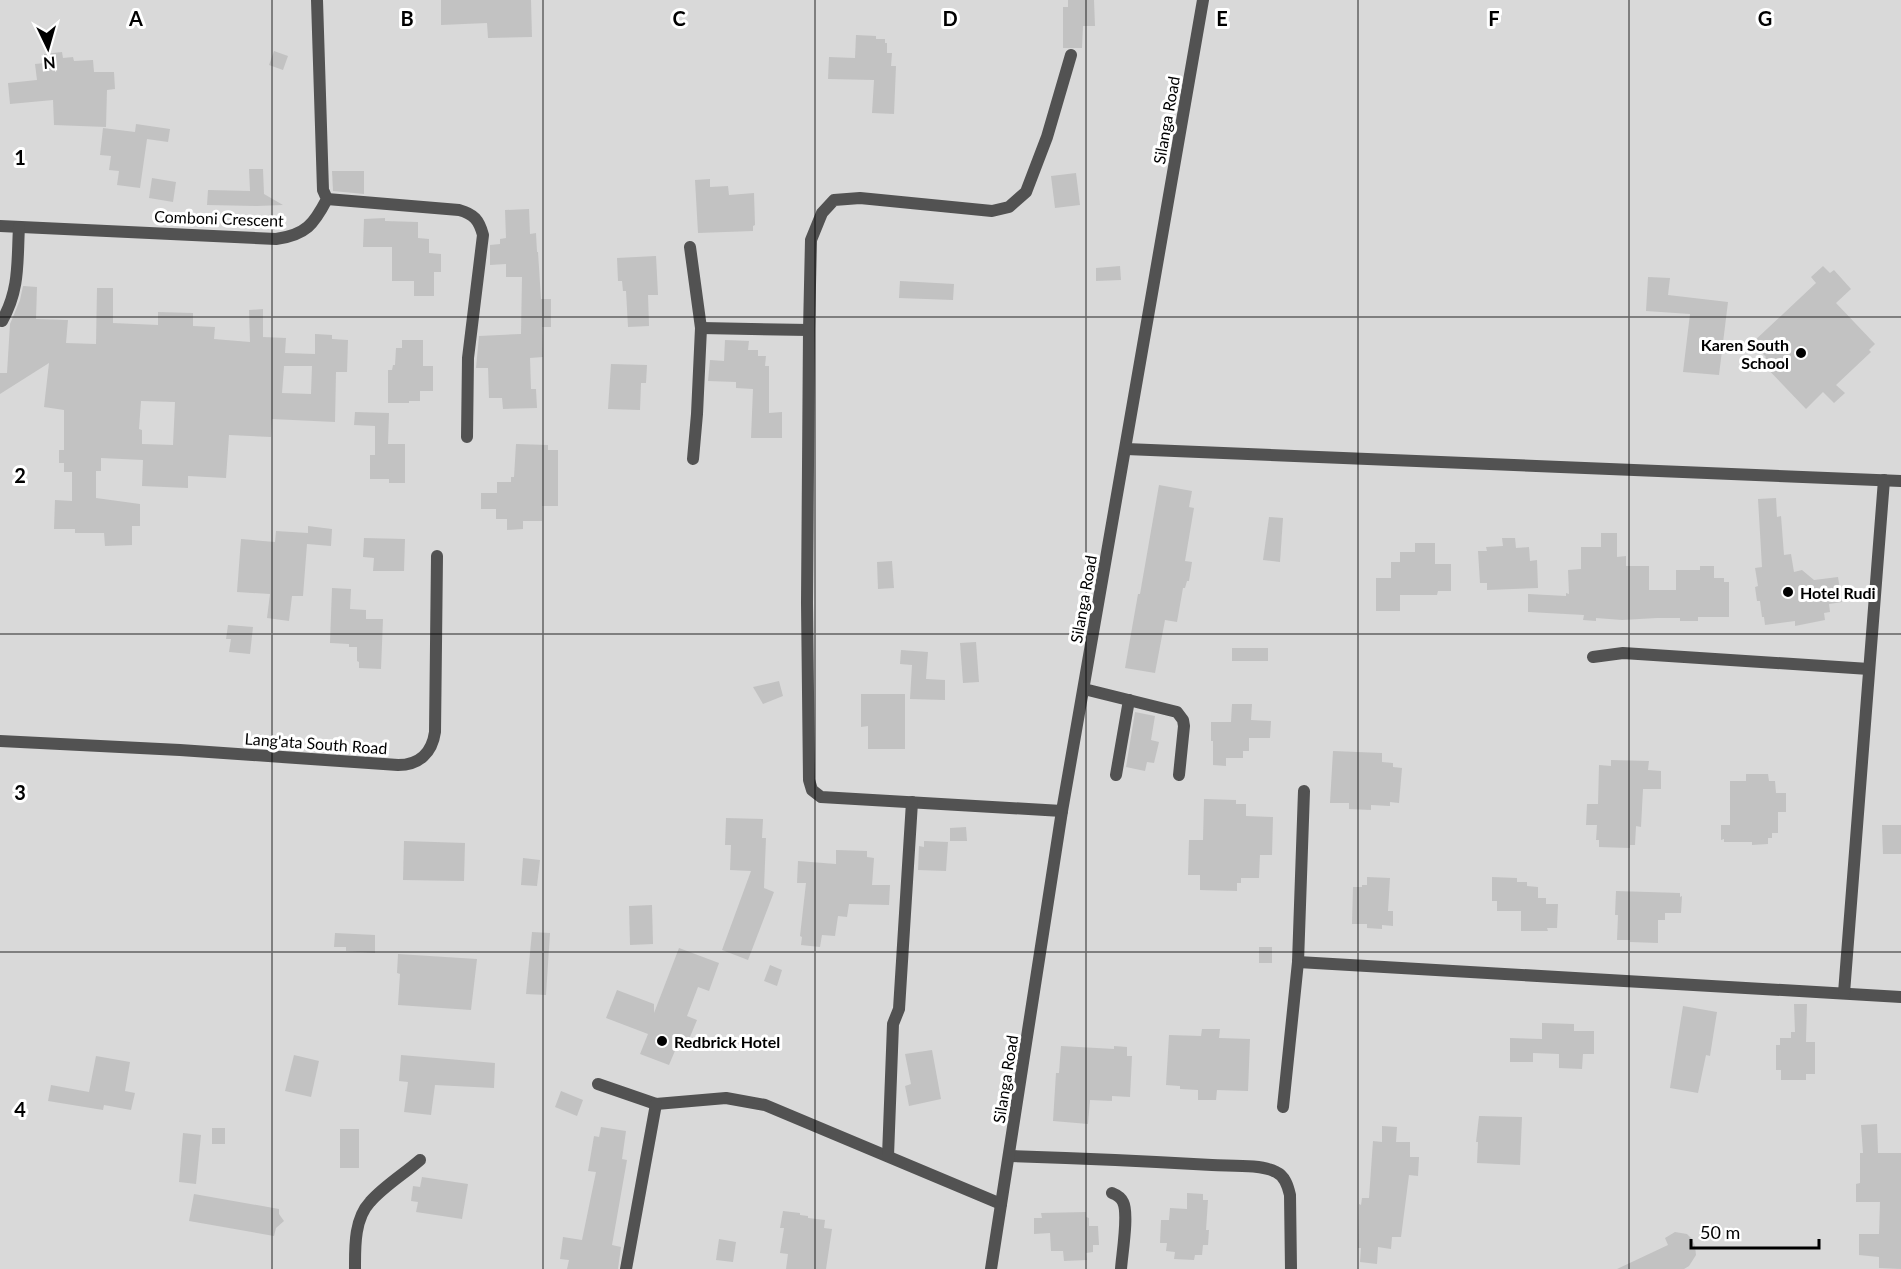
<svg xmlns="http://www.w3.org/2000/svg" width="1901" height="1269" font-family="Lato,sans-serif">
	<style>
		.green { fill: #d9d9d9 }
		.building { fill: #c2c2c2; fill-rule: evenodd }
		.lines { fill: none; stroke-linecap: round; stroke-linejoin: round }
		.minor { stroke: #525252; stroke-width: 12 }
		.grid { fill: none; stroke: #000; stroke-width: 1.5; stroke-opacity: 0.55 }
		.poi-dot { fill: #000; stroke: #fff; stroke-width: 2 }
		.labels { text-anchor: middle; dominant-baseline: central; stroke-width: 6; stroke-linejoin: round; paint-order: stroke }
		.street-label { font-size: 16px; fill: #000; stroke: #fff }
		.poi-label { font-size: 16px; font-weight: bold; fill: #000; stroke: #fff; text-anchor: start }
		.grid-label { font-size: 20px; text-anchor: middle; font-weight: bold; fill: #000; stroke: #fff; stroke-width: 6; stroke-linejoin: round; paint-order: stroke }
	</style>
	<rect width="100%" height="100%" fill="#fff"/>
	<rect class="green" x="0" y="0" width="1901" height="1269"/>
	<g class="building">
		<path d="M 441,0 L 531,0 L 532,37 L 488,38 L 487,23 L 441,25 Z"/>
		<path d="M 1068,0 L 1094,0 L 1095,26 L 1083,26 L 1082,48 L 1063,48 L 1063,7 L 1068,7 Z"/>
		<path d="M 856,35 L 876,36 L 876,39 L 885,39 L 885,43 L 887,43 L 887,53 L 892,53 L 891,66 L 896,66 L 894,114 L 872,113 L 874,80 L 828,79 L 829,57 L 855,58 Z"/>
		<path d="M 274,51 L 288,56 L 283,70 L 269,65 Z"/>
		<path d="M 62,52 L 63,58 L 73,57 L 74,61 L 93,60 L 94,72 L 114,72 L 115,89 L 107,90 L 106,127 L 54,125 L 53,100 L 10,104 L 8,83 L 37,80 L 35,64 L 45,63 L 44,54 Z"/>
		<path d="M 136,124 L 170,129 L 168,142 L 147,139 L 140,188 L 117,185 L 119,171 L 109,170 L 111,156 L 100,155 L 103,128 L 135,132 Z"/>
		<path d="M 249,169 L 263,169 L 264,194 L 283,205 L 257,206 L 207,205 L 208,190 L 250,191 Z"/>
		<path d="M 332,171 L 364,171 L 364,194 L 333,191 Z"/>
		<path d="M 1076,173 L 1080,205 L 1055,208 L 1051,176 Z"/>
		<path d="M 152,178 L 176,182 L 173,202 L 149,198 Z"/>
		<path d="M 710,179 L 710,187 L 728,186 L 729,195 L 754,193 L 755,225 L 753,226 L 753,231 L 698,233 L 695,180 Z"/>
		<path d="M 529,209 L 530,234 L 536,233 L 537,252 L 538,252 L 541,299 L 551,299 L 551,327 L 542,327 L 543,357 L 530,358 L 531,389 L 536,389 L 537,408 L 503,409 L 502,398 L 489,398 L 488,368 L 476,368 L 479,336 L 521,334 L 522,277 L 506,277 L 506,264 L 490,265 L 490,245 L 500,244 L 500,239 L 506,238 L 505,210 Z"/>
		<path d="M 385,218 L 385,221 L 418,222 L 418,238 L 429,239 L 429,253 L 441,254 L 441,272 L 434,272 L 434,296 L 414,296 L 414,281 L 392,281 L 392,247 L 363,247 L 364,219 Z"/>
		<path d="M 656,256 L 658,295 L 648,295 L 649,326 L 628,327 L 626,291 L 623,291 L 622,281 L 618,281 L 617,258 Z"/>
		<path d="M 1120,266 L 1121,280 L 1096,281 L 1096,268 Z"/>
		<path d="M 1823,266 L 1830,273 L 1834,270 L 1851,289 L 1836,303 L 1875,344 L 1869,350 L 1871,352 L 1836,385 L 1845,393 L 1834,403 L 1823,392 L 1806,409 L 1761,362 L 1766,357 L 1752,343 L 1816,283 L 1811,277 Z"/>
		<path d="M 1648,277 L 1670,278 L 1668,295 L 1728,302 L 1719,375 L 1683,372 L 1690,314 L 1646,311 Z"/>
		<path d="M 900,281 L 954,284 L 953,300 L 899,298 Z"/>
		<path d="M 23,286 L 37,287 L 36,319 L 68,320 L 66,343 L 96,344 L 97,288 L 113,288 L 113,323 L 158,325 L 158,312 L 193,313 L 193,326 L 215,327 L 214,339 L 250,342 L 249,310 L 263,309 L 263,337 L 286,338 L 285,353 L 315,354 L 315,334 L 332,335 L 332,339 L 348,340 L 347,372 L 336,372 L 335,422 L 272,419 L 271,437 L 229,435 L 226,478 L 188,476 L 188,488 L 142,486 L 143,460 L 101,458 L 101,471 L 96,471 L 96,498 L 140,504 L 140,526 L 132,526 L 132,545 L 105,546 L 104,533 L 75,533 L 75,529 L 54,529 L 55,500 L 72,501 L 72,472 L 64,472 L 64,463 L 59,463 L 59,450 L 64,450 L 64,410 L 44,407 L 49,363 L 0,394 L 0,373 L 7,373 L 10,324 L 20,300 ZM 284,366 L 312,366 L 311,394 L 282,393 ZM 141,401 L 175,402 L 173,445 L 142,444 L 142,430 L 139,429 Z"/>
		<path d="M 402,340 L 423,340 L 423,366 L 433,366 L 433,391 L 420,391 L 420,401 L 409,401 L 409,403 L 388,403 L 388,370 L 392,370 L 393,365 L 395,365 L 396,348 L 402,348 Z"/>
		<path d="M 725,340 L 749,341 L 748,350 L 758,350 L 758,356 L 766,356 L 765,366 L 769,366 L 769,413 L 782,412 L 782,438 L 751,438 L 753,389 L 736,388 L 736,382 L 708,381 L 710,360 L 724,361 Z"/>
		<path d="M 611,364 L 647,365 L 646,383 L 641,383 L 640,410 L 608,409 Z"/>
		<path d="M 355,412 L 389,413 L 388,444 L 405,444 L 405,483 L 389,483 L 389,479 L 370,479 L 370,455 L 375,455 L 375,426 L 354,425 Z"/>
		<path d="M 516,444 L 548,445 L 548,450 L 558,450 L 558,506 L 542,506 L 542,521 L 523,521 L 523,529 L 507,530 L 507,519 L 496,519 L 496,509 L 481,509 L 481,493 L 497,493 L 497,482 L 511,482 L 511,477 L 514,477 Z"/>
		<path d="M 1159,485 L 1192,491 L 1189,507 L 1194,508 L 1185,561 L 1192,562 L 1189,581 L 1187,581 L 1185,588 L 1183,588 L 1177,622 L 1165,620 L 1155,673 L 1125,668 L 1138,594 L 1140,594 Z"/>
		<path d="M 1776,498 L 1777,517 L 1781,516 L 1784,555 L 1791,554 L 1794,572 L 1802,570 L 1814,580 L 1838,577 L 1842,602 L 1829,604 L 1830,612 L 1824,613 L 1825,620 L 1795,626 L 1795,621 L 1765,625 L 1764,617 L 1762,617 L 1760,601 L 1757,601 L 1755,587 L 1758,586 L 1755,568 L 1762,567 L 1758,499 Z"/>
		<path d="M 1269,517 L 1283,518 L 1280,562 L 1263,560 Z"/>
		<path d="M 308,526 L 332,529 L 331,546 L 307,544 L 303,596 L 292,596 L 289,621 L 267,618 L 270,594 L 237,592 L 241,539 L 275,542 L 276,531 L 308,533 Z"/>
		<path d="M 1601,533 L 1617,533 L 1617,557 L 1626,556 L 1626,566 L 1649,566 L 1649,590 L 1676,590 L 1676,570 L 1700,570 L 1700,566 L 1714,566 L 1714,578 L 1724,578 L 1724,582 L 1729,582 L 1729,617 L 1698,617 L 1698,621 L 1680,621 L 1680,618 L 1657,618 L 1622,620 L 1596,618 L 1596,621 L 1583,620 L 1584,615 L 1528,612 L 1528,594 L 1566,596 L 1566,593 L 1569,594 L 1568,570 L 1581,569 L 1581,547 L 1601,547 Z"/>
		<path d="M 364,538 L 405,539 L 404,571 L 373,571 L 374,558 L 363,557 Z"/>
		<path d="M 1502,538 L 1515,538 L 1516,548 L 1529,547 L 1530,561 L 1537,560 L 1538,588 L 1487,590 L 1487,583 L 1480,583 L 1478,551 L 1487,551 L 1486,547 L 1503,546 Z"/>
		<path d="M 1415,543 L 1435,543 L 1435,564 L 1451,564 L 1451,591 L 1438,591 L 1437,595 L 1400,595 L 1400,611 L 1376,611 L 1376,578 L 1391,578 L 1391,562 L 1400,562 L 1400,552 L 1415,552 Z"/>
		<path d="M 892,561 L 894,588 L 878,589 L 877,562 Z"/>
		<path d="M 332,588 L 351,589 L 350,609 L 366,610 L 366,619 L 383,619 L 381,669 L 359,668 L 359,662 L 357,661 L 357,647 L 349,647 L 349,644 L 330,643 Z"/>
		<path d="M 228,625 L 253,627 L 250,654 L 229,652 L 231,639 L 226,639 Z"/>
		<path d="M 976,642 L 979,682 L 963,683 L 960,643 Z"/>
		<rect x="1232" y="648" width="36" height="13"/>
		<path d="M 901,650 L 928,652 L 926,679 L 945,680 L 945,700 L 910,699 L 912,665 L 900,664 Z"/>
		<path d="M 779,681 L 783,696 L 763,704 L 753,687 Z"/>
		<path d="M 861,694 L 905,694 L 905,749 L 868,749 L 868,726 L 861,727 Z"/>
		<path d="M 1232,704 L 1252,704 L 1251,720 L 1271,721 L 1270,738 L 1249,738 L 1249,751 L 1243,751 L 1243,758 L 1226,758 L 1226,766 L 1213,765 L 1213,741 L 1211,741 L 1211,722 L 1231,722 Z"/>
		<path d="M 1135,712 L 1155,716 L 1151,740 L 1159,742 L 1154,763 L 1147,762 L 1145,771 L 1126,767 Z"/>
		<path d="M 1333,751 L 1382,753 L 1382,762 L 1393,763 L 1393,767 L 1402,768 L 1399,803 L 1390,802 L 1390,806 L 1371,805 L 1371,810 L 1349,809 L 1349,803 L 1330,803 Z"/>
		<path d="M 1611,760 L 1649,761 L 1648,770 L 1661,771 L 1661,789 L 1643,789 L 1641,827 L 1636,826 L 1635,845 L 1630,845 L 1630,848 L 1599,847 L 1599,840 L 1596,840 L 1597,825 L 1586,825 L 1587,804 L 1598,804 L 1599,765 L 1611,766 Z"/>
		<path d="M 1746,774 L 1768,774 L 1769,781 L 1775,781 L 1776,793 L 1786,793 L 1786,812 L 1778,812 L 1778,833 L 1772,833 L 1772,838 L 1768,838 L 1768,844 L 1752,845 L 1752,842 L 1724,842 L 1724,839 L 1721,840 L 1721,825 L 1730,825 L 1730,781 L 1746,781 Z"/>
		<path d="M 1204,799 L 1236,800 L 1236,804 L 1246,804 L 1246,816 L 1273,817 L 1272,855 L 1260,855 L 1259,878 L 1241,878 L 1241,883 L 1237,883 L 1237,891 L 1200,890 L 1200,875 L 1188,875 L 1189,840 L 1203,840 Z"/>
		<path d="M 726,818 L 763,819 L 762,838 L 766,838 L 764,888 L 774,892 L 748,960 L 722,950 L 751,871 L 730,870 L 731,845 L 725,845 Z"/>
		<path d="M 1882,825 L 1901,825 L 1901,854 L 1883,854 Z"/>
		<path d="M 966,827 L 967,841 L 950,841 L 950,828 Z"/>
		<path d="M 404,841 L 465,843 L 464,881 L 403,880 Z"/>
		<path d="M 924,841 L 948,842 L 946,871 L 918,870 L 919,846 L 924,847 Z"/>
		<path d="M 836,850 L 867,851 L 867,857 L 874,858 L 872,885 L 890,885 L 889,905 L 849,904 L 847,917 L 838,916 L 835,936 L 822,935 L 820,947 L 801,945 L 802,937 L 800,936 L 806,883 L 797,883 L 798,861 L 836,864 Z"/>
		<path d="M 523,858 L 540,860 L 537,886 L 521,885 Z"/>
		<path d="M 1367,877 L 1390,878 L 1388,911 L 1393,911 L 1393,926 L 1382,925 L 1382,929 L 1367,928 L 1367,924 L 1352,924 L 1353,887 L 1362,887 L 1362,885 L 1367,885 Z"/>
		<path d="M 1492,877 L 1517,878 L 1517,882 L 1527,882 L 1527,886 L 1538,887 L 1538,898 L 1546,898 L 1546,904 L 1558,904 L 1557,928 L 1547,928 L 1548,931 L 1521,931 L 1521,911 L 1497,911 L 1497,901 L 1492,901 Z"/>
		<path d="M 1616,891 L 1680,893 L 1680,897 L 1682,896 L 1681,913 L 1665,913 L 1665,920 L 1658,920 L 1658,943 L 1630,942 L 1630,940 L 1617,940 L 1618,915 L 1615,915 Z"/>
		<path d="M 652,905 L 653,944 L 630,945 L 629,906 Z"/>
		<path d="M 532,932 L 550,933 L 546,995 L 526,994 Z"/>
		<path d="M 335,933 L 375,935 L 375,953 L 346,951 L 346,947 L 334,947 Z"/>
		<rect x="1259" y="947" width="13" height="16"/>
		<path d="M 679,948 L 719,963 L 709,991 L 698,987 L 687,1016 L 697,1020 L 685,1049 L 677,1046 L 669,1065 L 640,1054 L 648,1034 L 606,1018 L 617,990 L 654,1004 L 654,1013 Z"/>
		<path d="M 398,954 L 477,959 L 471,1010 L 398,1005 L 400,974 L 397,973 Z"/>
		<path d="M 770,965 L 782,970 L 777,986 L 764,981 Z"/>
		<path d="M 1794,1004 L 1807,1004 L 1806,1042 L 1815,1042 L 1815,1074 L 1806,1074 L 1806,1080 L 1781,1080 L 1781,1070 L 1776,1070 L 1776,1045 L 1780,1045 L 1780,1038 L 1791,1038 L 1791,1032 L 1795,1032 Z"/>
		<path d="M 1683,1006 L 1717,1012 L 1710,1056 L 1706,1055 L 1698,1093 L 1670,1088 Z"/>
		<path d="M 1542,1023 L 1574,1024 L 1574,1031 L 1594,1031 L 1594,1054 L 1583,1054 L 1582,1069 L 1559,1068 L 1559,1054 L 1533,1053 L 1533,1062 L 1510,1062 L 1510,1038 L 1542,1039 Z"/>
		<path d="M 1202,1029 L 1220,1029 L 1219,1038 L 1250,1039 L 1248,1091 L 1217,1090 L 1216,1100 L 1198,1100 L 1198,1090 L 1180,1089 L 1180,1086 L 1166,1085 L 1169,1035 L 1201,1036 Z"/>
		<path d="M 1061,1046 L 1114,1049 L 1114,1046 L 1127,1047 L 1127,1056 L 1132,1056 L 1130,1097 L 1112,1096 L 1112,1101 L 1090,1100 L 1088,1124 L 1053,1121 L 1056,1073 L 1059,1073 Z"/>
		<path d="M 932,1050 L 941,1099 L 909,1106 L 905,1086 L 911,1084 L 905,1054 Z"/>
		<path d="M 294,1055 L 319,1061 L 311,1097 L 285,1091 Z"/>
		<path d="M 401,1055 L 495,1063 L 494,1088 L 435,1085 L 431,1115 L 404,1112 L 408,1082 L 399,1081 Z"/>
		<path d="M 96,1056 L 130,1062 L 125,1091 L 135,1093 L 131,1110 L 104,1105 L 103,1110 L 48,1101 L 51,1085 L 89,1092 Z"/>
		<path d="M 561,1091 L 583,1100 L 577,1116 L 555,1107 Z"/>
		<path d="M 1479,1116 L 1522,1117 L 1520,1165 L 1477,1163 L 1478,1142 L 1476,1142 Z"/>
		<path d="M 1877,1124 L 1878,1153 L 1901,1153 L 1901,1269 L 1879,1268 L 1879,1257 L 1859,1255 L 1859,1234 L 1879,1234 L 1880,1202 L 1856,1202 L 1856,1184 L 1860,1183 L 1860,1153 L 1863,1153 L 1861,1125 Z"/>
		<path d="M 1382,1126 L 1397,1127 L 1396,1142 L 1410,1142 L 1410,1157 L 1419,1157 L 1418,1176 L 1409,1175 L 1401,1237 L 1392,1237 L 1391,1249 L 1378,1247 L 1377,1264 L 1360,1262 L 1361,1248 L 1358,1248 L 1359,1204 L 1361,1205 L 1362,1198 L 1369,1198 L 1373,1141 L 1382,1142 Z"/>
		<path d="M 601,1127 L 626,1131 L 622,1159 L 627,1160 L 612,1245 L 621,1247 L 618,1269 L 567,1269 L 569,1260 L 560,1259 L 563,1237 L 582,1240 L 596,1172 L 588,1171 L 594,1136 L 599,1137 Z"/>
		<rect x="212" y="1128" width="13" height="16"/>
		<rect x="340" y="1129" width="19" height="39"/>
		<path d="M 183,1133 L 201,1135 L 196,1184 L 179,1182 Z"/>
		<path d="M 422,1177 L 468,1184 L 462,1219 L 416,1212 L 418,1202 L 411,1201 L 413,1186 L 420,1187 Z"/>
		<path d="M 1187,1193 L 1203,1194 L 1203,1200 L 1208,1200 L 1206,1230 L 1209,1230 L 1208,1245 L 1203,1245 L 1202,1255 L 1195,1255 L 1194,1260 L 1174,1259 L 1175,1252 L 1166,1251 L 1167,1243 L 1160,1243 L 1161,1220 L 1169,1220 L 1170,1208 L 1187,1209 Z"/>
		<path d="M 194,1194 L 279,1209 L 279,1214 L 284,1221 L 276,1228 L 274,1236 L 189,1221 Z"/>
		<path d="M 783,1211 L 800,1213 L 800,1215 L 808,1216 L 808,1218 L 825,1220 L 824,1228 L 832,1229 L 826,1269 L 786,1269 L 788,1254 L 780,1253 L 784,1228 L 780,1228 Z"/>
		<path d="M 1086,1212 L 1086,1217 L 1089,1218 L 1089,1226 L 1098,1226 L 1099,1245 L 1093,1245 L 1093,1252 L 1086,1253 L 1087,1260 L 1064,1261 L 1063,1251 L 1051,1251 L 1050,1233 L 1034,1234 L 1034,1218 L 1042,1218 L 1041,1213 Z"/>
		<path d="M 1675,1232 L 1687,1234 L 1692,1239 L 1695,1246 L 1696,1255 L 1689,1266 L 1684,1269 L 1617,1269 L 1668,1245 L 1665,1238 Z"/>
		<path d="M 719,1239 L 736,1242 L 733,1262 L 716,1260 Z"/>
	</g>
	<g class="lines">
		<g class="minor">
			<path d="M 327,199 L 459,210 C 474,214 479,220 483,235 L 468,358 L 467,437"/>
			<path d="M 0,226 L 276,239 C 306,235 314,224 327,199 L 323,190 L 317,0"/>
			<path d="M 690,247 L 701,328 L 697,414 L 693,459"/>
			<path d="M 2,321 C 20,289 17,262 19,227"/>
			<path d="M 701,328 L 809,330"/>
			<path d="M 1126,449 L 1901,481"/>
			<path d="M 1593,657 L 1623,653 L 1869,669"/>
			<path d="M 1084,689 L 1177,712 L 1183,720 L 1184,726 L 1179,775"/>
			<path d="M 0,741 L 180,750 L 398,765 C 419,765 432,753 435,732 L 437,556"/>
			<path d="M 1116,775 L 1129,700"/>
			<path d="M 1062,811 L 821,797 L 812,790 L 809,780 L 807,603 L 809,330 L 811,240 L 822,213 L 834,200 L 860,198 L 992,211 L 1009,207 L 1026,192 L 1047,137 L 1071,55"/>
			<path d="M 1298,962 L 1901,997"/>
			<path d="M 1844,993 L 1884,480"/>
			<path d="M 598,1084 L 656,1104 L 726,1098 L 765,1105 L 1001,1204"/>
			<path d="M 1283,1107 L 1298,962 L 1304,791"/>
			<path d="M 888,1156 L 893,1024 L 899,1009 L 912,802"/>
			<path d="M 1010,1156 C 1077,1158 1145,1161 1212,1165 C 1230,1166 1261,1164 1276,1172 C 1285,1176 1288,1186 1290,1195 L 1291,1269"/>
			<path d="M 1112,1193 C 1117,1195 1121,1197 1123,1202 C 1129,1214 1122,1254 1121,1269"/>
			<path d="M 355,1269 C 355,1248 354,1219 370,1202 C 384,1186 404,1174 420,1160"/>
			<path d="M 626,1269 L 656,1104"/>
			<path d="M 991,1269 L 1062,811 L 1203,0"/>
		</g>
	</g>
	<path class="grid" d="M 272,0 L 272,1269M 543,0 L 543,1269M 815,0 L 815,1269M 1086,0 L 1086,1269M 1358,0 L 1358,1269M 1629,0 L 1629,1269M 0,317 L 1901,317M 0,634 L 1901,634M 0,952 L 1901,952"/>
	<g class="poi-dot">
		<circle cx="1801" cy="353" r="6"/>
		<circle cx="1788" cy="592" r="6"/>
		<circle cx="662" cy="1041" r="6"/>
	</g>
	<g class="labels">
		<g class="street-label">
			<text transform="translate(1166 120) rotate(-80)">Silanga Road</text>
			<text transform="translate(219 218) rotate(2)">Comboni Crescent</text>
			<text transform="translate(1083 599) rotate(-80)">Silanga Road</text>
			<text transform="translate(316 743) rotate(4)">Lang'ata South Road</text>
			<text transform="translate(1005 1079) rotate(-81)">Silanga Road</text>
		</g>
		<g class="poi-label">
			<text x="1789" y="344" text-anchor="end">Karen South<tspan x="1789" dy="18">School</tspan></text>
			<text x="1800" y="592">Hotel Rudi</text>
			<text x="674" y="1041">Redbrick Hotel</text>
		</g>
	</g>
	<g class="grid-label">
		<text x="136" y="26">A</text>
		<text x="407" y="26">B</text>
		<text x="679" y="26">C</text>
		<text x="950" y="26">D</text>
		<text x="1222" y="26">E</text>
		<text x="1494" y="26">F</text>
		<text x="1765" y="26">G</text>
		<text x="20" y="165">1</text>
		<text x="20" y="483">2</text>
		<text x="20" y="800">3</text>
		<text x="20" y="1117">4</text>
	</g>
	<g transform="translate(48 48) rotate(175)" stroke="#ffffff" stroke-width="4.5" paint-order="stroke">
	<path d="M0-4.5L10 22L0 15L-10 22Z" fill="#000000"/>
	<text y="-9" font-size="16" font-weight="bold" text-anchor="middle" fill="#000000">N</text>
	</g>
	<path d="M1691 1239v9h128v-9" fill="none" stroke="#000000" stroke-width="3"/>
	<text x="1700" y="1239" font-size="18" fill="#000000" stroke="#ffffff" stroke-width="4.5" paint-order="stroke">50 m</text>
</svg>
